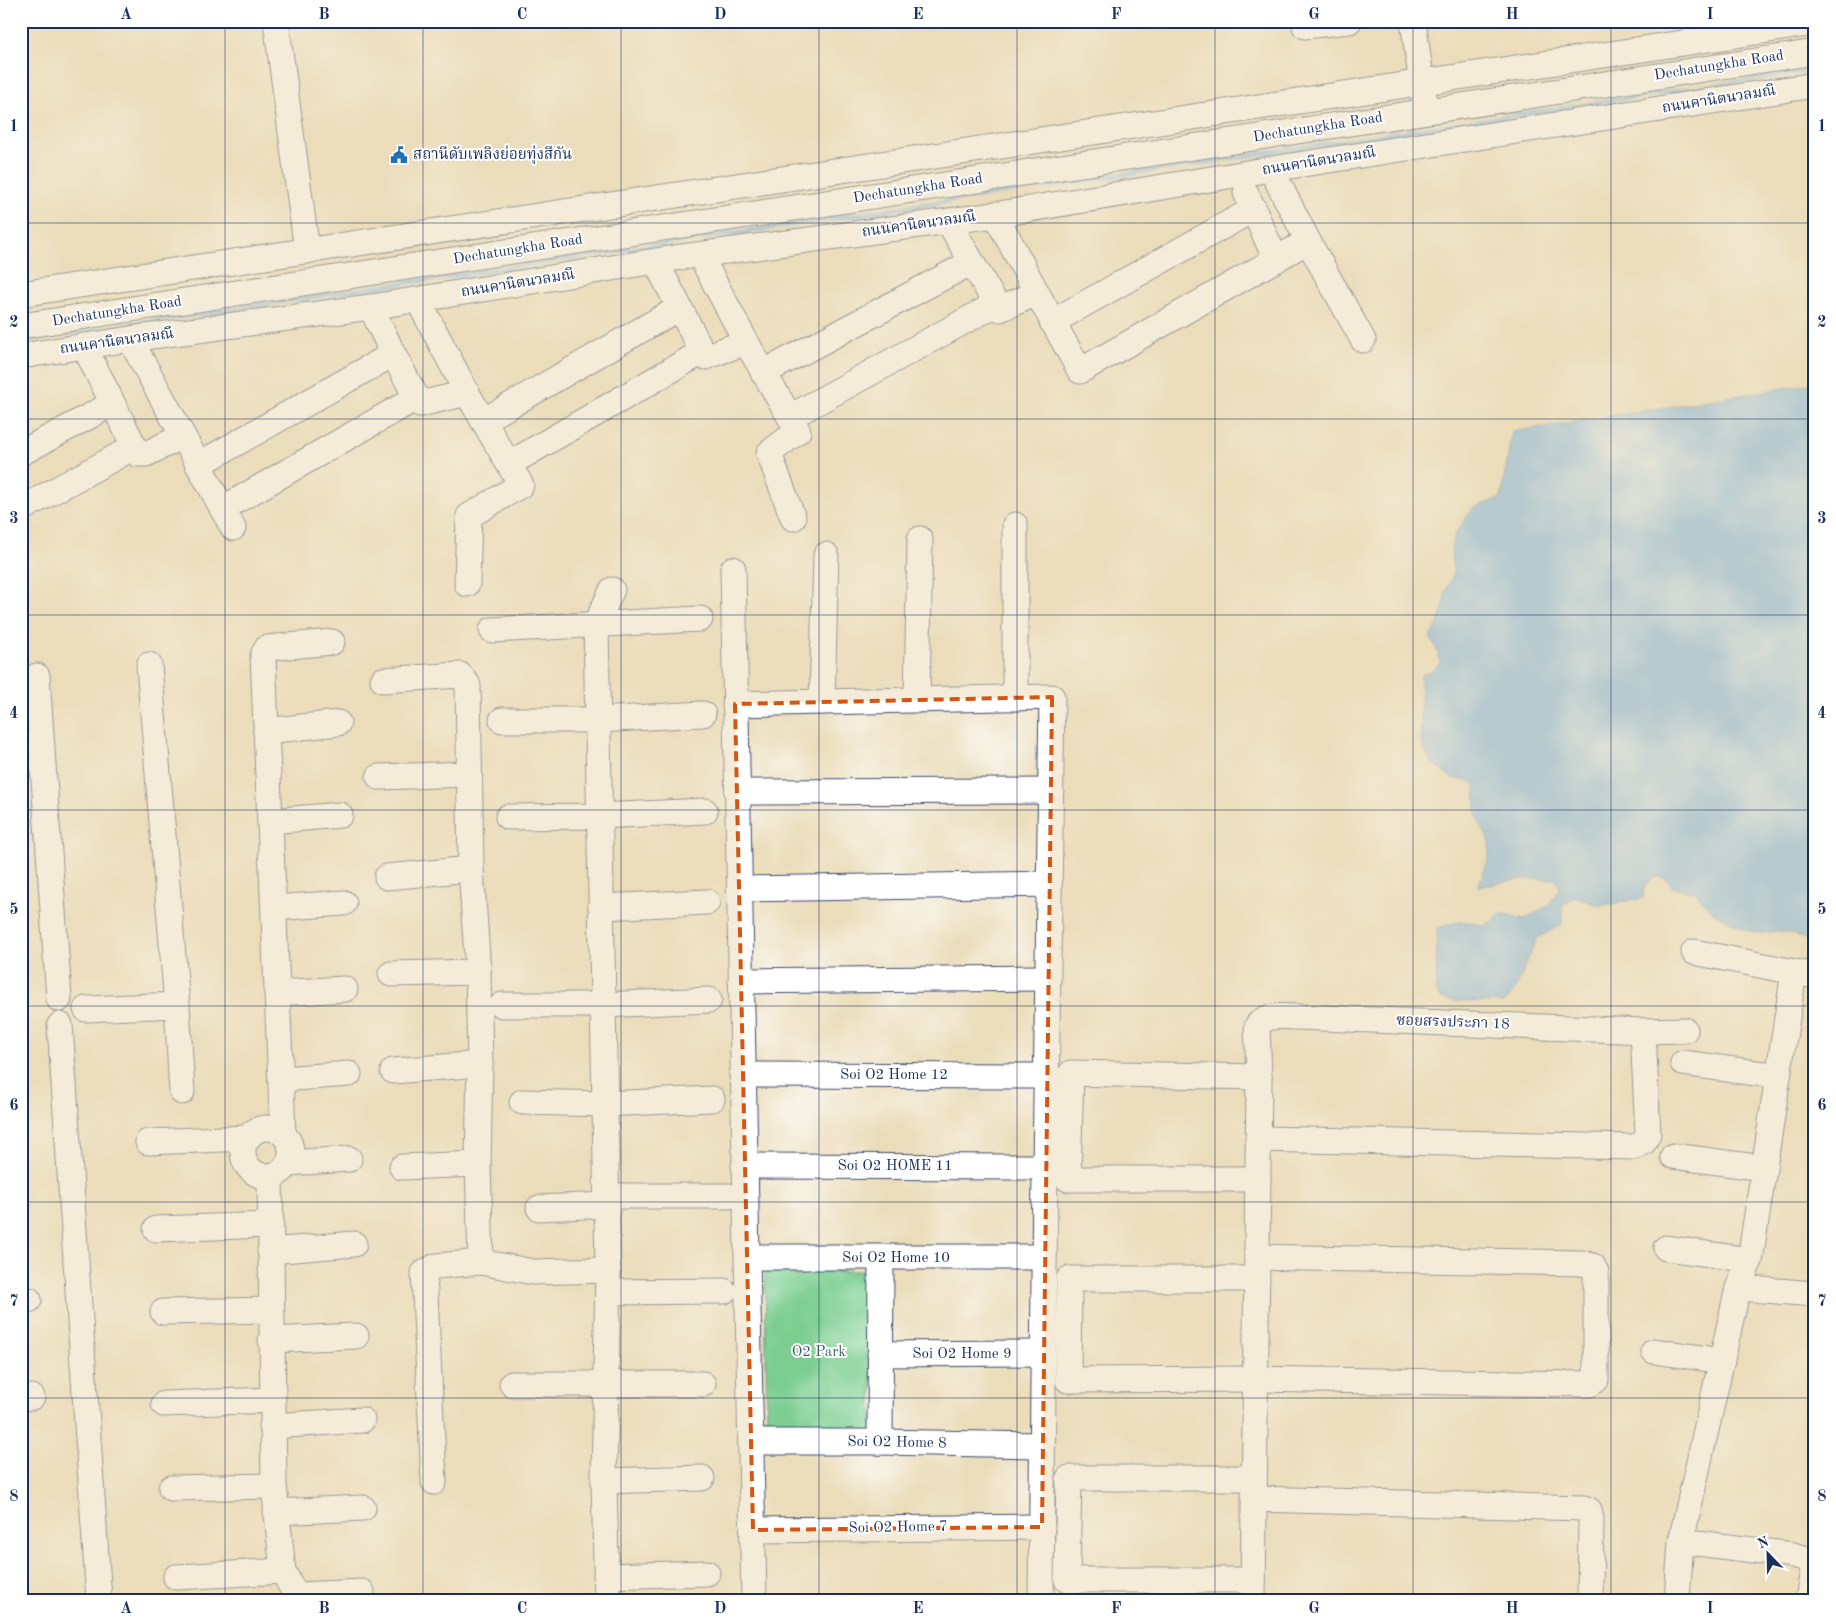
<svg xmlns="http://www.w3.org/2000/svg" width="1836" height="1621" font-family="'Old Standard TT','Noto Serif Thai',serif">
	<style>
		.green { fill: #7cce90; stroke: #4c7e77 }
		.water { fill: #76b3e8; stroke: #4871a3 }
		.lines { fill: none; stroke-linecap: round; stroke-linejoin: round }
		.stream { stroke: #76b3e8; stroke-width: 5 }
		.minor-casing { stroke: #3a496c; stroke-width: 27 }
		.minor { stroke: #fff; stroke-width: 25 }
		.marked { fill: none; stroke: #d45514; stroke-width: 4; stroke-dasharray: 10 6; stroke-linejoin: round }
		.grid { fill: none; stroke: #1b2f5e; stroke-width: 1; stroke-opacity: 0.55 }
		.labels { text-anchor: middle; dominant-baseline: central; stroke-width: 4; stroke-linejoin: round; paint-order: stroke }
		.street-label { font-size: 15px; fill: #1b2f5e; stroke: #fff }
		.poi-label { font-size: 15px; fill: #1b2f5e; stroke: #fff; text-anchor: start }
		.park-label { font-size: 15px; fill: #385f6d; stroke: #fff }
		.neatline { fill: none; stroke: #1b2f5e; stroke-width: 2 }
		.grid-label { font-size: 16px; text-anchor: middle; font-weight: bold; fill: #1b2f5e }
	</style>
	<rect width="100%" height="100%" fill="#fff"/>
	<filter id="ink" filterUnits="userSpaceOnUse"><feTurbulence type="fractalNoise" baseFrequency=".02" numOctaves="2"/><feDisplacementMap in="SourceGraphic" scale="10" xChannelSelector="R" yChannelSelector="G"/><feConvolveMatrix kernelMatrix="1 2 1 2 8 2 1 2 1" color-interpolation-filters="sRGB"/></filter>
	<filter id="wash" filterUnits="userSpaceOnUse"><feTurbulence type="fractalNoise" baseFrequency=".0096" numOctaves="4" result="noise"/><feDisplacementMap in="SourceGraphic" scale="20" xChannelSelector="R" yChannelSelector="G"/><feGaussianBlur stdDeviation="1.12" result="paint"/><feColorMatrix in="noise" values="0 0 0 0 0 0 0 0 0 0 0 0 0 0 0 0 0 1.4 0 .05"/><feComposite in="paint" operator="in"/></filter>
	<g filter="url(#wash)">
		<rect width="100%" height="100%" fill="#ebddba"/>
		<path class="green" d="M 765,1271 L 872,1271 L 872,1433 L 767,1432 Z"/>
		<path class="water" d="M 1815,383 L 1815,941 L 1781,931 L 1762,933 L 1748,931 L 1714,913 L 1695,892 L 1672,887 L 1665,877 L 1653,877 L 1643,889 L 1644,898 L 1599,906 L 1576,896 L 1562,906 L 1562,925 L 1537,938 L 1516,988 L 1505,1003 L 1454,1001 L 1440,998 L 1436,990 L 1437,929 C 1454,921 1466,919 1484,926 L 1496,919 L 1500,913 L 1525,919 L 1549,905 L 1560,887 L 1556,879 L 1521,879 L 1478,887 L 1488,861 L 1490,841 C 1477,821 1474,811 1476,787 L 1470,781 L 1452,778 L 1431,762 L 1421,742 L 1421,675 L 1431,671 L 1440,663 L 1436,647 L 1430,637 L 1437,626 L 1443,609 L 1445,594 L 1453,575 L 1451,549 L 1455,534 L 1473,508 L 1501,498 L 1512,432 Z"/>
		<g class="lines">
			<path class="stream" d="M 21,341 L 1815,70"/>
		</g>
	</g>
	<g filter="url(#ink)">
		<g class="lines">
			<g class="minor-casing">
				<g id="minor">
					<path d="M 276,21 L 307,251"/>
					<path d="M 1413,21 L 1424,99"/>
					<path d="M 1305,26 L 1349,21"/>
					<path d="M 1271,169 L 1308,241"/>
					<path d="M 1246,193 L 1276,260"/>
					<path d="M 948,221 L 996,304 L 1000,309 L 1037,293 L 995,214"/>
					<path d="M 700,255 L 746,342"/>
					<path d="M 656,262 L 705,357 L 746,342 L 798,431 L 769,453 L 793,518"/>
					<path d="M 1037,293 L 1080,371 L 1308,241 L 1363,340"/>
					<path d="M 21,294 L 1815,23"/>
					<path d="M 418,300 L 467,393"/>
					<path d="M 371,307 L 393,354 L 420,404 L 467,393 L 521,485 L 469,516 L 467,584"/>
					<path d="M 1052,322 L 1254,209"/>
					<path d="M 21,326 L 1815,52"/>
					<path d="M 130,339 L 233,528"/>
					<path d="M 84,346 L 138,454 L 146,454 L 183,436"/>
					<path d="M 21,356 L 130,339 L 371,307 L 674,258 L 987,216 L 1271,169 L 1815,85"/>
					<path d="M 763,373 L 972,262"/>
					<path d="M 790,417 L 996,304"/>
					<path d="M 483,421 L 679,308"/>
					<path d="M 21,453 L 112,404"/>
					<path d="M 509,464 L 702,352"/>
					<path d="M 198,465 L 393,354"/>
					<path d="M 21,509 L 134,447"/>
					<path d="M 222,509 L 416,398"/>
					<path d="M 1015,525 L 1015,698"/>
					<path d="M 733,569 L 754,1600"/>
					<path d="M 492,630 L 700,619"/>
					<path d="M 37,676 L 59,999"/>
					<path d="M 383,680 L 460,675 L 468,685 L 471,869 L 478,972 L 480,1064 L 478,1164 L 481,1262"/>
					<path d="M 917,700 L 920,539"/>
					<path d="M 822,702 L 826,555"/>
					<path d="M 735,704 L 1052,697 L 1045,1167 L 1041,1600"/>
					<path d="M 502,720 L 598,720 L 703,714"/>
					<path d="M 266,731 L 338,723"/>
					<path d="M 379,777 L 469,774"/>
					<path d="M 737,792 L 1051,791"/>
					<path d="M 508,817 L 599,816 L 705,811"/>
					<path d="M 270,821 L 340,815"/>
					<path d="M 387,877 L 471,869"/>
					<path d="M 739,889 L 1049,884"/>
					<path d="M 601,907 L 707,902"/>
					<path d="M 274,908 L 344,903"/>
					<path d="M 1694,952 L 1815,976"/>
					<path d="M 391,974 L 478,972"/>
					<path d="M 741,981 L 1048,978"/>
					<path d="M 277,993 L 345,989"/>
					<path d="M 177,1005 L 182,1092"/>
					<path d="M 502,1005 L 603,1005 L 709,1000"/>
					<path d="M 86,1009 L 177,1005 L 149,665"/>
					<path d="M 60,1025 L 99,1600"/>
					<path d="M 1683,1063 L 1778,1076"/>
					<path d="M 393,1071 L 480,1064"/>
					<path d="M 742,1075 L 1046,1076"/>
					<path d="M 281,1079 L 349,1074"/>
					<path d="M 522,1102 L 605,1104 L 712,1099"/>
					<circle cx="267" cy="1152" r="24"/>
					<path d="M 283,1134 L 263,655 L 267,648 L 332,642"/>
					<path d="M 1258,1139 L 1635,1147 L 1644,1142 L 1648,1134 L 1643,1031"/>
					<path d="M 148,1142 L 248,1138"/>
					<path d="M 1673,1156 L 1764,1168"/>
					<path d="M 289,1163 L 349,1159"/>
					<path d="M 744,1166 L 1045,1167"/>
					<path d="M 402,1167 L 478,1164"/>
					<path d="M 270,1176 L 274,1486 L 283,1571 L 298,1600"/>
					<path d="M 1258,1179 L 1068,1179 L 1071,1073 L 1259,1077"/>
					<path d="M 607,1196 L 729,1196"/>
					<path d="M 539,1208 L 607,1205"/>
					<path d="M 156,1229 L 270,1225"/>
					<path d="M 1666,1248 L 1750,1260"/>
					<path d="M 270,1251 L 354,1244"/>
					<path d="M 748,1257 L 1044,1257"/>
					<path d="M 1257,1279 L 1069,1279 L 1068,1380 L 1255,1379 L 1590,1384 L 1596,1380 L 1596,1272 L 1593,1266 L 1582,1263 L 1257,1257"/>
					<path d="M 1738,1288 L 1815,1294"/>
					<path d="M 608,1292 L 724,1291"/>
					<path d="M 21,1300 L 29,1300"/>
					<path d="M 163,1312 L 271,1310"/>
					<path d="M 271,1340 L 356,1336"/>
					<path d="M 1654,1351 L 1722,1361"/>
					<path d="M 880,1354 L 1043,1353"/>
					<path d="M 512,1384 L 703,1384"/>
					<path d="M 21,1398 L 32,1397"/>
					<path d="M 164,1404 L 272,1400"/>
					<path d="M 272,1426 L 362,1420"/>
					<path d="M 752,1442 L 880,1442 L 1042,1445"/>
					<path d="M 880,1442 L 881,1258"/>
					<path d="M 604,1481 L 702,1478"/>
					<path d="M 434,1482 L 424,1273 L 436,1266 L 481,1262 L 533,1272 L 608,1270"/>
					<path d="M 171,1488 L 274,1486"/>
					<path d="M 1254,1499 L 1584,1508 L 1589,1510 L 1591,1519 L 1590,1600"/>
					<path d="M 276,1512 L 363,1508"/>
					<path d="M 753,1530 L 1042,1527"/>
					<path d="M 1681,1541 L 1793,1555 L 1815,1561"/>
					<path d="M 606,1576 L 707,1573"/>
					<path d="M 176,1577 L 283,1571"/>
					<path d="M 1253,1580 L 1067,1580 L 1069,1478 L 1254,1478"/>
					<path d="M 297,1595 L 362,1592"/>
					<path d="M 607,1600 L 604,1481 L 608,1270 L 596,624 L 612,590"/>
					<path d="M 1253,1600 L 1259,1077 L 1257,1026 C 1265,1013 1283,1017 1297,1017 L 1643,1031 L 1685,1030"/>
					<path d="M 1677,1600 L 1681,1541 L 1738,1288 L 1750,1260 L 1794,972"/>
					<path d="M 1808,1600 L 1815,1557"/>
				</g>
			</g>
			<use href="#minor" class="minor"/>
		</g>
	</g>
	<path d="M0 0H1836V1621H0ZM 1052,697 L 1042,1527 L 753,1530 L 735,704 Z" fill="#ebddba" fill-opacity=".55" fill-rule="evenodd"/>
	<path class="marked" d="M 1052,697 L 1042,1527 L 753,1530 L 735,704 Z"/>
	<path class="grid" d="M 225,21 L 225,1600M 423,21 L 423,1600M 621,21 L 621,1600M 819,21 L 819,1600M 1017,21 L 1017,1600M 1215,21 L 1215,1600M 1413,21 L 1413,1600M 1611,21 L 1611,1600M 21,223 L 1815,223M 21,419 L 1815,419M 21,615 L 1815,615M 21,810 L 1815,810M 21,1006 L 1815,1006M 21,1202 L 1815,1202M 21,1398 L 1815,1398"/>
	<defs>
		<g id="civic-bare" transform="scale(1.35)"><path d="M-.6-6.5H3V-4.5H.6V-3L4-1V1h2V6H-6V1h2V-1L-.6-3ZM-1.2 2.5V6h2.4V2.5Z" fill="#1f6fb2" stroke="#fff" stroke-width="2.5" paint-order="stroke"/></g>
	</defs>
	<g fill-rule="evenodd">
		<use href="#civic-bare" x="399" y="155"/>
	</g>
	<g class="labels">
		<g class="street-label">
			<text transform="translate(1719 66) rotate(-9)">Dechatungkha Road</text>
			<text transform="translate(1719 100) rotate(-9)">ถนนคานิตนวลมณี</text>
			<text transform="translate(1318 128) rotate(-9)">Dechatungkha Road</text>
			<text transform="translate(1319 162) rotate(-9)">ถนนคานิตนวลมณี</text>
			<text transform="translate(918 189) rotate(-9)">Dechatungkha Road</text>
			<text transform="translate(919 225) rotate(-8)">ถนนคานิตนวลมณี</text>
			<text transform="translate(518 250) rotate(-9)">Dechatungkha Road</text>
			<text transform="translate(518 284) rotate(-9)">ถนนคานิตนวลมณี</text>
			<text transform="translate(117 312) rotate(-9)">Dechatungkha Road</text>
			<text transform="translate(117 342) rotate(-8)">ถนนคานิตนวลมณี</text>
			<text transform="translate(1453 1023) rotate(2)">ซอยสรงประภา 18</text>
			<text x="894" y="1075">Soi O2 Home 12</text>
			<text x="895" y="1166">Soi O2 HOME 11</text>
			<text x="896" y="1258">Soi O2 Home 10</text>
			<text x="962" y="1354">Soi O2 Home 9</text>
			<text transform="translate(897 1443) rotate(1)">Soi O2 Home 8</text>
			<text transform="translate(898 1528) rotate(-1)">Soi O2 Home 7</text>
		</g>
		<g class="poi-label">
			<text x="413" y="155">สถานีดับเพลิงย่อยทุ่งสีกัน</text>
		</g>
		<g class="park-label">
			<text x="819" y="1352">O2 Park</text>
		</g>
	</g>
	<rect width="1836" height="1621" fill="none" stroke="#fff" stroke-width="55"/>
	<g transform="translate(1768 1554) rotate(337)" stroke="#ffffff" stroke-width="4" paint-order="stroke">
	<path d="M0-4L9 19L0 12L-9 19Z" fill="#1b2f5e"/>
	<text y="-8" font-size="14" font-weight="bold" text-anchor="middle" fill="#1b2f5e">N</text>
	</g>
	<rect x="28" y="28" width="1780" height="1566" class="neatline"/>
	<g class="grid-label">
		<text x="126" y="19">A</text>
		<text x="324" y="19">B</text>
		<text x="522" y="19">C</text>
		<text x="720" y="19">D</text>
		<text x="918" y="19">E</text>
		<text x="1116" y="19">F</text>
		<text x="1314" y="19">G</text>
		<text x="1512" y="19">H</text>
		<text x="1710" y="19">I</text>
		<text x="14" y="131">1</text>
		<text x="1822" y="131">1</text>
		<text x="14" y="327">2</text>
		<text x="1822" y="327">2</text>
		<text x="14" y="523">3</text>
		<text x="1822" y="523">3</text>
		<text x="14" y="718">4</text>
		<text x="1822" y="718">4</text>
		<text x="14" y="914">5</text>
		<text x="1822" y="914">5</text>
		<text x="14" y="1110">6</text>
		<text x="1822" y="1110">6</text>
		<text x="14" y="1306">7</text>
		<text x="1822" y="1306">7</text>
		<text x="14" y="1501">8</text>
		<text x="1822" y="1501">8</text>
		<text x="126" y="1613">A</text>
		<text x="324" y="1613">B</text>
		<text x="522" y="1613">C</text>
		<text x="720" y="1613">D</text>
		<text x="918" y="1613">E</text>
		<text x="1116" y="1613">F</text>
		<text x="1314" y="1613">G</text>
		<text x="1512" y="1613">H</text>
		<text x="1710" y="1613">I</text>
	</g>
</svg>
